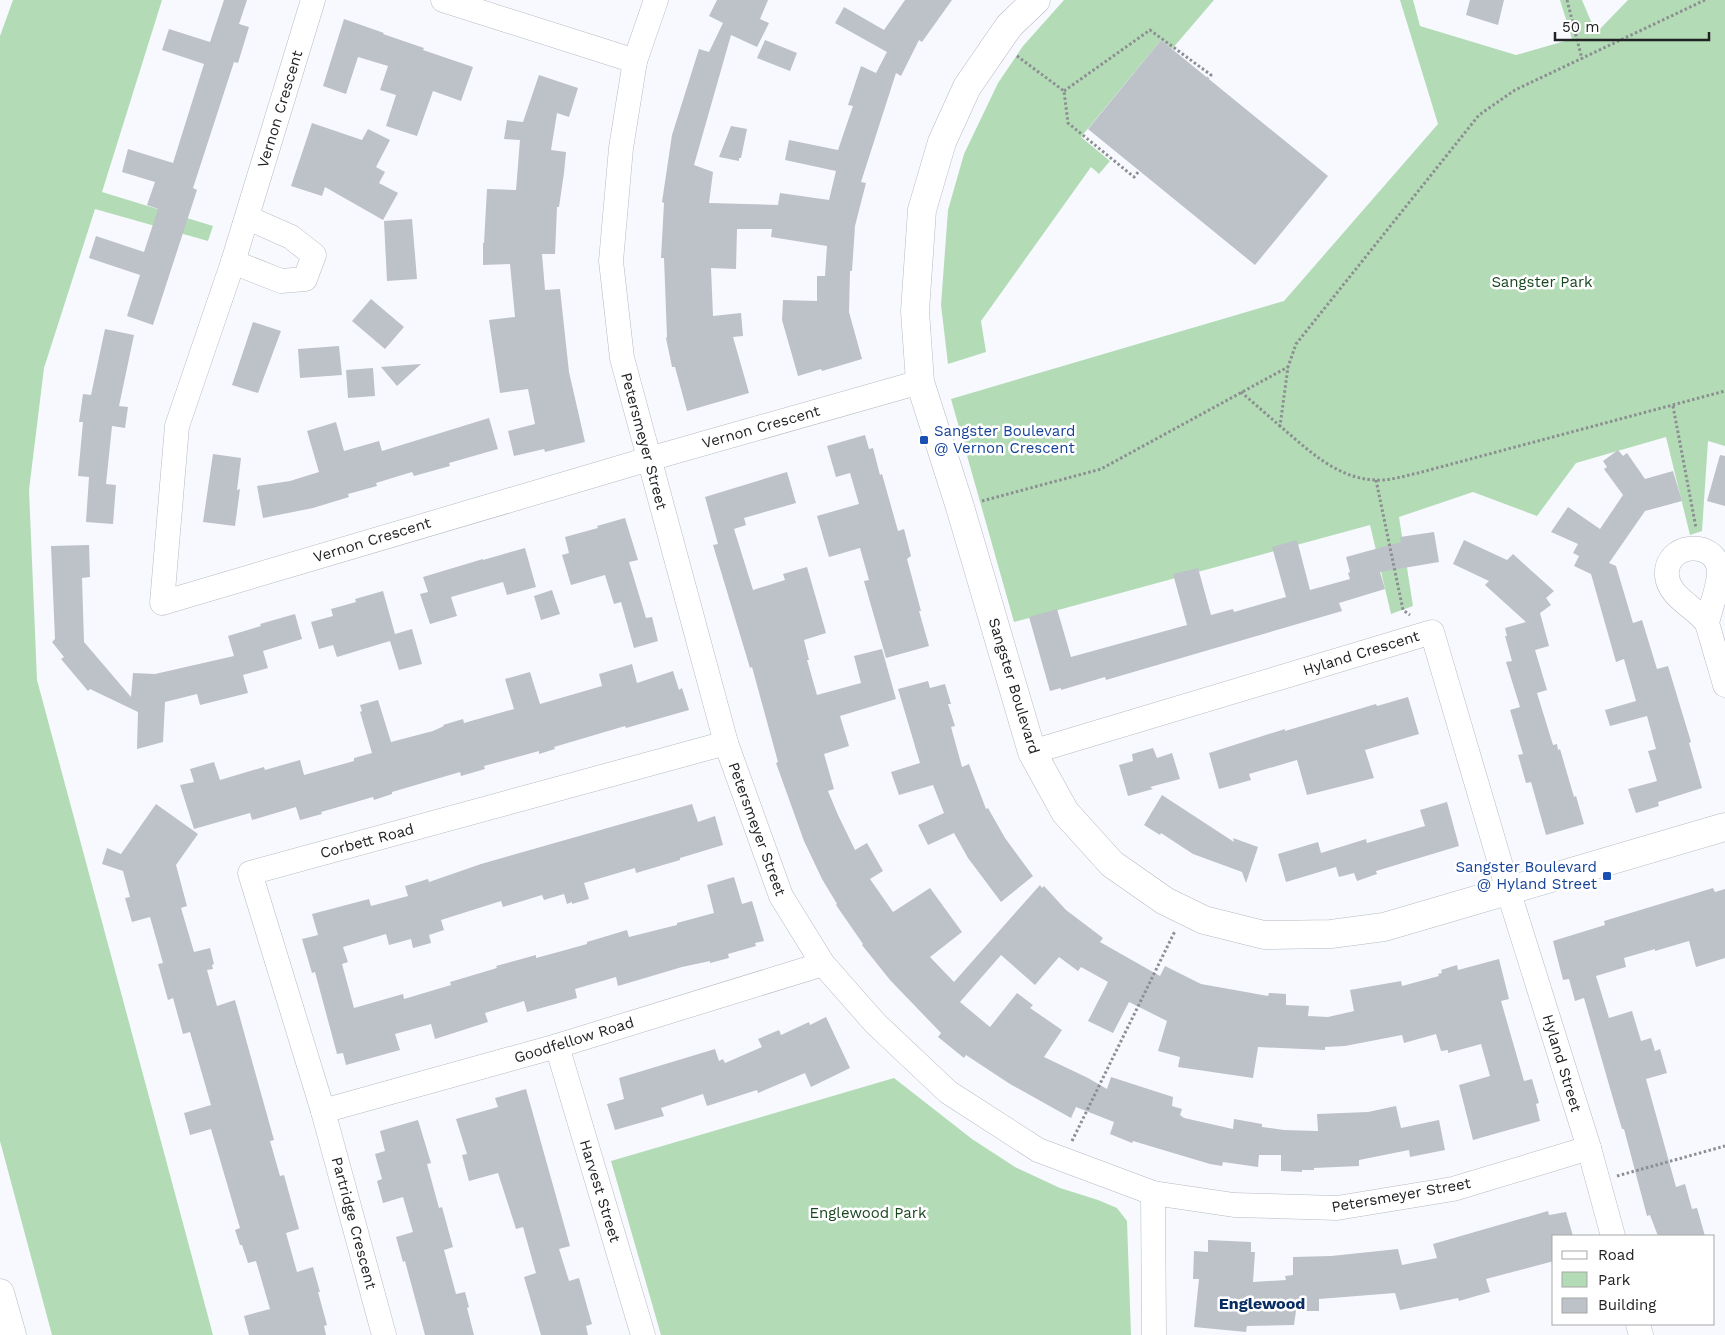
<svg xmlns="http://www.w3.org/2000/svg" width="1725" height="1335" font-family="'Work Sans',sans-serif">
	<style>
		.green { fill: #b3dcb6 }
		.building { fill: #bdc2c8 }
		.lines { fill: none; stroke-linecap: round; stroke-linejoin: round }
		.street-casing { stroke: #b6bac1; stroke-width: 25 }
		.secondary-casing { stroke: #b6bac1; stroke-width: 29 }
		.highway-casing { stroke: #b6bac1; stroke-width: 29 }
		.path { stroke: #8c8e92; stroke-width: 3; stroke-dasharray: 2.5 2.5; stroke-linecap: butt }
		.street { stroke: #fff; stroke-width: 24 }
		.secondary { stroke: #fff; stroke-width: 28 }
		.highway { stroke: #fff; stroke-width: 28 }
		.transit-dot { fill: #1a4fb4; stroke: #fff; stroke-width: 2 }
		.labels { text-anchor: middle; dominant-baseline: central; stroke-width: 5; stroke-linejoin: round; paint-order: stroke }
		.street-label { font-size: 15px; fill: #202224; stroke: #fff }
		.park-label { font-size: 15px; fill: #194721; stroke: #fff }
		.transit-label { font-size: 15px; fill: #164399; stroke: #fff; text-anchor: start }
		.neighbourhood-label { font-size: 16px; font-weight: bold; fill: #092e62; stroke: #fff }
	</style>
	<rect width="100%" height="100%" fill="#f7f9fe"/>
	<g class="green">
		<path d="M 13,0 L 162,0 L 102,192 L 213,226 L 208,241 L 95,209 L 44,368 L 29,490 L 37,680 L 213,1335 L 52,1335 L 0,1141 L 0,36 Z"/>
		<path d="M 1064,0 L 1214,0 L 1172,49 L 1161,40 L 1081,137 L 1110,161 L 1099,174 L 1091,167 L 981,321 L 986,352 L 948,364 L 941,305 L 948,210 L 964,154 L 998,83 L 1023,46 Z"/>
		<path d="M 1400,0 L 1413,0 L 1420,26 L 1516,55 L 1572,39 L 1560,0 L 1582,0 L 1596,33 L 1628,0 L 1725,0 L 1725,446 L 1708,441 L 1702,531 L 1690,535 L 1666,437 L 1576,463 L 1537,516 L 1473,492 L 1399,517 L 1413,606 L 1391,614 L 1370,525 L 1014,622 L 951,399 L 1284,301 L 1438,124 Z"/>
		<path d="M 894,1078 L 972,1139 L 1015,1167 L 1060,1188 L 1098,1200 L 1117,1208 L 1127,1221 L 1131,1335 L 661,1335 L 611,1161 Z"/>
	</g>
	<g class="building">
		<path d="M 224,0 L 247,0 L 239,24 L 249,27 L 238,63 L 234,62 L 193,188 L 197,190 L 153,325 L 127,316 L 140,275 L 89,258 L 96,236 L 144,252 L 158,209 L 147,205 L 155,182 L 122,172 L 128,149 L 173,163 L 204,64 L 162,50 L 169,29 L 210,42 Z"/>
		<path d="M 717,0 L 768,0 L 760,19 L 769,23 L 757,47 L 731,35 L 694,165 L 713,172 L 709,203 L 778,205 L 780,193 L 829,200 L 836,171 L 785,160 L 789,140 L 838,150 L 853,106 L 848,105 L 861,66 L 876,73 L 887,52 L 835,23 L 844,7 L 884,30 L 905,0 L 952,0 L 922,42 L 919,40 L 901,76 L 896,73 L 861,182 L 866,183 L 855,226 L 852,271 L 850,271 L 849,312 L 862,359 L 822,371 L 821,369 L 798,376 L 782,320 L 783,300 L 817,301 L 817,276 L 825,276 L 827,246 L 771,237 L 772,229 L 737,229 L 736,269 L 711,268 L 713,316 L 741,313 L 743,336 L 733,337 L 749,393 L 687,411 L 675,367 L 672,367 L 666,338 L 667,337 L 664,258 L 661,258 L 664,203 L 662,202 L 672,135 L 699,49 L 709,52 L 723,23 L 709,16 Z"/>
		<path d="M 1470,0 L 1504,0 L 1498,25 L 1466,15 Z"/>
		<path d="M 344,19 L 384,33 L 383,34 L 424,48 L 423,50 L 473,67 L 461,101 L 433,91 L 417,136 L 386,126 L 396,95 L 380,90 L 388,66 L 358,57 L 346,94 L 323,86 Z"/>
		<path d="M 765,40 L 797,53 L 790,71 L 757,58 Z"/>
		<path d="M 1161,40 L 1328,176 L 1255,265 L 1088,129 Z"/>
		<path d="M 539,75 L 578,88 L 569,117 L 557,113 L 551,150 L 566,152 L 564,173 L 559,207 L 557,207 L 555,254 L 542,254 L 545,290 L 560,289 L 569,372 L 585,442 L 545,452 L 544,449 L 514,456 L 508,431 L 535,424 L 528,389 L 500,393 L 489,320 L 515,317 L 510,264 L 483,265 L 483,243 L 484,243 L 487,189 L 516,190 L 520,140 L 504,139 L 507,120 L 523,122 Z"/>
		<path d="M 312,123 L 362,140 L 368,129 L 390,140 L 376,167 L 385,172 L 379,183 L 398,193 L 383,220 L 325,187 L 322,196 L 291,186 Z"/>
		<path d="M 731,126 L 747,129 L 741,158 L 739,158 L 739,161 L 719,157 Z"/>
		<path d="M 412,219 L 417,279 L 387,281 L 384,221 Z"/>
		<path d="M 371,299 L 404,327 L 385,349 L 352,321 Z"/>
		<path d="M 253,322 L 281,331 L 258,393 L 232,385 Z"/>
		<path d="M 105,329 L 134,335 L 119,406 L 128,407 L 125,428 L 112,426 L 106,484 L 116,485 L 113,524 L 86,522 L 89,477 L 78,476 L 83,422 L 79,422 L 83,394 L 91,395 Z"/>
		<path d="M 339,346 L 342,375 L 300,378 L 298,349 Z"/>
		<path d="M 421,364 L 397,386 L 381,367 Z"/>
		<path d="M 373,368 L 375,396 L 348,398 L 346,370 Z"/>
		<path d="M 489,418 L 498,449 L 449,463 L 450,466 L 414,476 L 412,472 L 376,483 L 377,486 L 348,494 L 349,497 L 313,508 L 263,518 L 257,486 L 290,481 L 319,472 L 307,431 L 336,422 L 344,451 L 379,441 L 382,451 Z"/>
		<path d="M 865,435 L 869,449 L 873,448 L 880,475 L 882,474 L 898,531 L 904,529 L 911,556 L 907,559 L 921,611 L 919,611 L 929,646 L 886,658 L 864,581 L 869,580 L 860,548 L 829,557 L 817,516 L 859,504 L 850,473 L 836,477 L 827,446 Z"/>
		<path d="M 1618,450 L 1623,456 L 1627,453 L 1645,479 L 1673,471 L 1682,501 L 1645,511 L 1609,563 L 1616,566 L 1633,623 L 1642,620 L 1657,669 L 1668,666 L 1691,742 L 1689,743 L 1702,788 L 1658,802 L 1659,806 L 1636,813 L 1628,789 L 1657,781 L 1648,751 L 1656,749 L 1647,716 L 1610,726 L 1605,710 L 1636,701 L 1624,659 L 1616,662 L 1591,574 L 1574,566 L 1579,556 L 1573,553 L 1578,544 L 1551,532 L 1568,507 L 1600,529 L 1623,495 L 1604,469 L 1607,467 L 1603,461 Z"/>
		<path d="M 213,454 L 241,458 L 237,490 L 240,489 L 235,526 L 203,522 Z"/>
		<path d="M 1720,455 L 1725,456 L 1725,506 L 1707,501 Z"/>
		<path d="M 787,472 L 796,503 L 744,518 L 746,525 L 734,529 L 753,590 L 785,580 L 783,574 L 807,567 L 826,633 L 804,640 L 809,660 L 807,660 L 817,695 L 861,683 L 854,656 L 882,649 L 896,699 L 840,716 L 849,746 L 824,754 L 834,789 L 828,791 L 838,815 L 855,850 L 867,843 L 883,871 L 870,879 L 893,912 L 930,888 L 962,932 L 930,957 L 954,982 L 1040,885 L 1042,888 L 1044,886 L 1066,910 L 1103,938 L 1100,942 L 1160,976 L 1165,966 L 1201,984 L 1268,996 L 1269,993 L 1286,994 L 1286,1005 L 1309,1006 L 1308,1016 L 1328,1017 L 1354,1011 L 1350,990 L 1401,981 L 1402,986 L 1439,976 L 1438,974 L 1442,973 L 1441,970 L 1457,965 L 1458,970 L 1499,959 L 1509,999 L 1501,1001 L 1524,1081 L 1532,1079 L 1539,1103 L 1536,1104 L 1540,1121 L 1473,1140 L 1459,1085 L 1490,1076 L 1481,1044 L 1448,1053 L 1448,1050 L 1441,1051 L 1436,1034 L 1404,1043 L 1402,1035 L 1345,1046 L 1325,1047 L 1325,1050 L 1258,1047 L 1253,1078 L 1178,1067 L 1180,1057 L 1158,1051 L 1167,1021 L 1129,1002 L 1113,1033 L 1088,1021 L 1108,982 L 1081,967 L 1078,971 L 1059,957 L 1035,985 L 1001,955 L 960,1002 L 990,1027 L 1017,993 L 1033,1005 L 1030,1008 L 1062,1030 L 1044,1057 L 1088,1078 L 1107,1089 L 1111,1077 L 1173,1097 L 1172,1106 L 1182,1109 L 1180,1115 L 1184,1118 L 1233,1129 L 1234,1119 L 1262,1124 L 1262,1127 L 1284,1130 L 1318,1131 L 1317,1114 L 1368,1112 L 1396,1106 L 1401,1128 L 1439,1120 L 1445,1150 L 1410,1157 L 1409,1150 L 1359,1160 L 1359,1166 L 1314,1168 L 1314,1170 L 1302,1170 L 1302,1172 L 1281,1171 L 1281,1155 L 1259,1155 L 1258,1167 L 1223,1162 L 1222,1166 L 1210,1164 L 1133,1141 L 1132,1143 L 1110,1134 L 1114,1122 L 1076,1107 L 1071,1118 L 1010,1084 L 966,1055 L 964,1058 L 938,1037 L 941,1033 L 890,980 L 862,945 L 863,944 L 836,905 L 837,904 L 822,879 L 804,841 L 776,763 L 778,762 L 752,667 L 750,668 L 713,545 L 718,544 L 705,497 Z"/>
		<path d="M 625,518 L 638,560 L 629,562 L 646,618 L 652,617 L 658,641 L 634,648 L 621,602 L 614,604 L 605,575 L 571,585 L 562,555 L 569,553 L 565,537 L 598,528 L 597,526 Z"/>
		<path d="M 1434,532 L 1439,562 L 1380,572 L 1385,589 L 1339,603 L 1342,611 L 1106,680 L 1105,677 L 1061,690 L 1061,688 L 1050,691 L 1029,617 L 1057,609 L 1071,657 L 1187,625 L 1173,574 L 1198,568 L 1211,615 L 1233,609 L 1234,612 L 1286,597 L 1272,547 L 1297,540 L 1310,590 L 1350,579 L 1348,573 L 1350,572 L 1346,557 L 1401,542 L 1400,537 Z"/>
		<path d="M 1464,540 L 1507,560 L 1513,554 L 1554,591 L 1546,598 L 1551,605 L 1540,613 L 1549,646 L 1535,650 L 1547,690 L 1537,693 L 1553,745 L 1557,744 L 1558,750 L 1560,749 L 1574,797 L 1576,796 L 1584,824 L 1546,835 L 1531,782 L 1526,783 L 1518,755 L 1523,754 L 1510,710 L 1520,707 L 1506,662 L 1512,661 L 1505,636 L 1507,636 L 1505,628 L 1526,622 L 1485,585 L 1489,581 L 1453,564 Z"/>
		<path d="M 89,545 L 90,577 L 82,578 L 84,642 L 131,697 L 133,673 L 155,674 L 234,656 L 228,636 L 261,626 L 260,624 L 295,614 L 302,639 L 263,651 L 268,668 L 243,675 L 248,693 L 200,705 L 197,694 L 165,702 L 163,742 L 137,749 L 138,712 L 90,689 L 88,691 L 61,659 L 64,657 L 52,642 L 55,639 L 51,546 Z"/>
		<path d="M 525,548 L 536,587 L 507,595 L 503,582 L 451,597 L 457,616 L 430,624 L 420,594 L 428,592 L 423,577 L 483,559 L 483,560 Z"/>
		<path d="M 552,590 L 560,614 L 541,620 L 534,596 Z"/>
		<path d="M 383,591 L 395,634 L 412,629 L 422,664 L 399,670 L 390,641 L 337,657 L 333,645 L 319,649 L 311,622 L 333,616 L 331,609 L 356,602 L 355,599 Z"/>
		<path d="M 632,664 L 637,683 L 673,671 L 679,690 L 682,688 L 689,710 L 626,728 L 625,726 L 554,747 L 555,749 L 539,754 L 539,751 L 484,766 L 485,769 L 461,776 L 460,772 L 392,792 L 392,794 L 374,800 L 373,797 L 366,799 L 321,812 L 322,814 L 300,820 L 296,807 L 252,820 L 250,813 L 194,829 L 180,785 L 194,782 L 190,769 L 214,762 L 220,780 L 264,767 L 265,770 L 300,760 L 304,775 L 354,761 L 354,758 L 372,753 L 360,712 L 362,711 L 360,705 L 378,700 L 391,742 L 433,731 L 444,726 L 443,725 L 463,719 L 464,723 L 514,709 L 505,679 L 530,672 L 540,704 L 602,686 L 599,674 Z"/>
		<path d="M 928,681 L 930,688 L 945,684 L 951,704 L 948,704 L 955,726 L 951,727 L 962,767 L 969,764 L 986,809 L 988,808 L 1005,838 L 1033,876 L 1001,902 L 968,858 L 954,833 L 928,845 L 918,825 L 944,813 L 933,785 L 899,795 L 891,772 L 920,763 L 898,689 Z"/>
		<path d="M 1408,697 L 1419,734 L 1365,750 L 1374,778 L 1307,795 L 1297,760 L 1249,774 L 1251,780 L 1219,789 L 1209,753 L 1285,729 L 1285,731 L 1376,704 L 1377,706 Z"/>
		<path d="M 1153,748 L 1157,758 L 1172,753 L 1180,779 L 1150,787 L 1153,789 L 1128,796 L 1119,765 L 1133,761 L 1132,754 Z"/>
		<path d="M 1162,795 L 1234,842 L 1233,838 L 1258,847 L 1246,883 L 1242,872 L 1193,854 L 1161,833 L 1160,835 L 1144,825 Z"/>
		<path d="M 1447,802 L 1459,846 L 1376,871 L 1377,874 L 1357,881 L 1354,873 L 1339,877 L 1336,867 L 1286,882 L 1278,854 L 1318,842 L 1321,853 L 1366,839 L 1367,843 L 1425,826 L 1420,810 Z"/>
		<path d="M 156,804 L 198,834 L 176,865 L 187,906 L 181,908 L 194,952 L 210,948 L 214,964 L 212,965 L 213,969 L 207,970 L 217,1006 L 235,1000 L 274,1140 L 270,1141 L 280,1176 L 284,1175 L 299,1229 L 286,1233 L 297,1272 L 313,1267 L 320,1292 L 318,1292 L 327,1325 L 324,1326 L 326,1335 L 249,1335 L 244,1316 L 270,1309 L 256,1261 L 248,1263 L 242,1245 L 240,1245 L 235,1230 L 240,1228 L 211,1129 L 190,1135 L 184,1113 L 211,1105 L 190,1032 L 183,1034 L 173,998 L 168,1000 L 158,964 L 163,963 L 150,917 L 132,922 L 125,898 L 130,897 L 123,871 L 102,864 L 107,848 L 121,854 Z"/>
		<path d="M 692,804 L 698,822 L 715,816 L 723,845 L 680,858 L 680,860 L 636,873 L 635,868 L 584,883 L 589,899 L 572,904 L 572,902 L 567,904 L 564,894 L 544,900 L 542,895 L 503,907 L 501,901 L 441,920 L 444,930 L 429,935 L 431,943 L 413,948 L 411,939 L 389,945 L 386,934 L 343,947 L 348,962 L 342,964 L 354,1008 L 403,994 L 404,999 L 451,985 L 450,982 L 497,968 L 496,966 L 536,955 L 536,958 L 562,951 L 587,944 L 587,942 L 627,930 L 629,937 L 677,925 L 677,923 L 714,913 L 707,885 L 734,877 L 742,904 L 752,901 L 764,941 L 755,943 L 756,946 L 728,954 L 729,958 L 710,963 L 710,961 L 682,967 L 618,986 L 616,977 L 575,989 L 577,998 L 527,1012 L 524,1001 L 485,1013 L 488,1022 L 435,1039 L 431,1024 L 395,1034 L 400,1050 L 346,1065 L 343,1053 L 337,1054 L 315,972 L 312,973 L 302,939 L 318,935 L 312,914 L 369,899 L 371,906 L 408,896 L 405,886 L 428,879 L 429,882 L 481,864 Z"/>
		<path d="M 1713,888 L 1715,892 L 1725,889 L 1725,958 L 1696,967 L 1689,941 L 1655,951 L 1655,949 L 1624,958 L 1626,967 L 1596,976 L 1609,1018 L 1632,1011 L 1641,1041 L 1651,1038 L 1655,1051 L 1660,1049 L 1667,1073 L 1646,1079 L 1676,1187 L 1685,1184 L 1692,1209 L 1697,1208 L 1705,1236 L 1658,1236 L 1650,1215 L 1647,1216 L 1624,1129 L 1622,1129 L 1614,1102 L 1584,998 L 1575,1001 L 1569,979 L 1563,980 L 1553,941 L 1605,925 L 1604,921 Z"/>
		<path d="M 826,1017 L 850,1068 L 811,1087 L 805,1073 L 758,1093 L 757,1090 L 707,1106 L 703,1094 L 661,1108 L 664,1116 L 615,1130 L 607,1104 L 624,1099 L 619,1078 L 715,1049 L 719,1061 L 723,1059 L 725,1063 L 762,1047 L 758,1039 L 779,1030 L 781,1035 L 809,1022 L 810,1025 Z"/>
		<path d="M 526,1089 L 570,1246 L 559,1249 L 569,1281 L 579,1278 L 592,1324 L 586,1326 L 588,1335 L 541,1335 L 524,1277 L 536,1273 L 523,1227 L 516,1229 L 498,1173 L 469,1181 L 462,1155 L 467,1154 L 456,1119 L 498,1107 L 495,1098 Z"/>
		<path d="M 418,1120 L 431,1163 L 427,1164 L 439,1208 L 442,1207 L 453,1247 L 444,1250 L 456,1294 L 465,1292 L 469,1307 L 467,1308 L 474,1335 L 425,1335 L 405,1261 L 403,1262 L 396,1237 L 413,1232 L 403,1197 L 383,1203 L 377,1181 L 382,1179 L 375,1154 L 385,1151 L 380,1131 Z"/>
		<path d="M 1548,1211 L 1549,1215 L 1566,1212 L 1573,1236 L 1554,1236 L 1554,1261 L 1486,1279 L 1490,1292 L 1459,1301 L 1458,1298 L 1400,1310 L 1395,1293 L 1319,1299 L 1319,1311 L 1296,1311 L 1294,1325 L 1247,1326 L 1246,1332 L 1194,1327 L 1199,1279 L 1193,1279 L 1194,1251 L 1208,1252 L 1208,1240 L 1251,1242 L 1251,1252 L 1255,1252 L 1253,1282 L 1286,1280 L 1285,1276 L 1293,1275 L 1293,1257 L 1331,1256 L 1398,1249 L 1402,1265 L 1437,1258 L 1433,1244 Z"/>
	</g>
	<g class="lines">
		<g class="street-casing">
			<g id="street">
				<path d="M 313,0 L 233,262 L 177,426 L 162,603 L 649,459 L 920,382"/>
				<path d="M 443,0 L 635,61"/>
				<path d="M 656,0 L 635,61 L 621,148 L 611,261 L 622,358 L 726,743 L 781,896 L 823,964 L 875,1023 L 948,1092 L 1038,1150 L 1153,1193 L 1234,1205 L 1337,1208 L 1453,1189 L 1589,1148"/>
				<path d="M 233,262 L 281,281 L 305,279 L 314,255 L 291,237 L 248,218"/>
				<path d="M 1707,623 C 1710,609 1720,584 1719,570 C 1715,538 1664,543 1667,576 C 1669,597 1695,607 1706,622 C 1709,627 1710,635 1712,640 C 1716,655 1721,670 1725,685"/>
				<path d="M 1032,752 L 1432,632 L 1508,890 L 1589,1148 L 1613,1236"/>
				<path d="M 557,1046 L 643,1335"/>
				<path d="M 323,1111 L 557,1046 L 823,964"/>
				<path d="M 1153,1193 L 1154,1335"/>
				<path d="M 1638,1324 L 1641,1335"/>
				<path d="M 384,1335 L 323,1111 L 250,873 L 726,743"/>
			</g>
		</g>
		<g class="secondary-casing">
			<path id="secondary" d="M 1036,0 L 1009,26 L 967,87 L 942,142 L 922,210 L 915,311 L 920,382 L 960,507 L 1032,752 L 1065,812 L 1112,864 L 1165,901 L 1204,920 L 1264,935 L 1331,934 L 1384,927 L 1725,827"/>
		</g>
		<g class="highway-casing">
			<path id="highway" d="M 0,1293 L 12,1335"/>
		</g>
		<g class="path">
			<path d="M 1567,0 L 1582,59"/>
			<path d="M 1705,0 L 1515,90 L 1479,115 L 1296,344 L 1288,367 L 1280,426 C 1307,449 1337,479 1376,480 C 1389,481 1404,476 1418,473 L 1725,391"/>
			<path d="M 1017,56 L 1064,91 L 1068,123 L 1134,177 L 1139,171"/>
			<path d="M 1064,91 L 1150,30 L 1211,75 L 1208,78"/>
			<path d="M 1241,392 L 1280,426"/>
			<path d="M 1673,406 L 1696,528"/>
			<path d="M 1376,480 L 1403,610 L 1410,615"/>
			<path d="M 982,501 L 1101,469 L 1288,367"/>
			<path d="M 1072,1141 L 1175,931"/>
			<path d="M 1617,1176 L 1725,1146"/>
		</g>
		<use href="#street" class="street"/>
		<use href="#secondary" class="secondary"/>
		<use href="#highway" class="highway"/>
	</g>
	<g class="transit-dot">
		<rect x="919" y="435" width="10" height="10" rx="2.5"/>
		<rect x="1602" y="871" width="10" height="10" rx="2.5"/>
	</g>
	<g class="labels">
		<g class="street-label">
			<text transform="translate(280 109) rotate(-73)">Vernon Crescent</text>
			<text transform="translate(761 427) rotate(-16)">Vernon Crescent</text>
			<text transform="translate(644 441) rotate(75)">Petersmeyer Street</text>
			<text transform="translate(372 540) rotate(-17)">Vernon Crescent</text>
			<text transform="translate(1361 653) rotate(-17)">Hyland Crescent</text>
			<text transform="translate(1014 686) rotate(73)">Sangster Boulevard</text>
			<text transform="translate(757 829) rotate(70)">Petersmeyer Street</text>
			<text transform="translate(367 841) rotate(-15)">Corbett Road</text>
			<text transform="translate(574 1040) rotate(-17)">Goodfellow Road</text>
			<text transform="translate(1562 1063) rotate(73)">Hyland Street</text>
			<text transform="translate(600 1191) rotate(73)">Harvest Street</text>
			<text transform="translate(1401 1195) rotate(-10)">Petersmeyer Street</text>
			<text transform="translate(354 1223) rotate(75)">Partridge Crescent</text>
		</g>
		<g class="park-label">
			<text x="1542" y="282">Sangster Park</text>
			<text x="868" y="1213">Englewood Park</text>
		</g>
		<g class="transit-label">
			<text x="934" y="431">Sangster Boulevard<tspan x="934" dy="17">@ Vernon Crescent</tspan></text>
			<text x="1597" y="867" text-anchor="end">Sangster Boulevard<tspan x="1597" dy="17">@ Hyland Street</tspan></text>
		</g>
		<g class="neighbourhood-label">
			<text x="1262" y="1303">Englewood</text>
		</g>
	</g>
	<rect x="1552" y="1235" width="162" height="90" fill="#ffffff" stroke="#a6a7a7"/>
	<rect x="1562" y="1251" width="25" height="8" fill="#ffffff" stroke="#a6a7a7"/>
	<text x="1598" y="1260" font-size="15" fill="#202224">Road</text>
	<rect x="1562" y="1272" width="25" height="15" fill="#b3dcb6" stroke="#a6a7a7"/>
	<text x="1598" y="1285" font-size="15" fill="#202224">Park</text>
	<rect x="1562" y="1298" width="25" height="15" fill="#bdc2c8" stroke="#a6a7a7"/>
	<text x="1598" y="1310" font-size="15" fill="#202224">Building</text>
	<path d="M1555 32v8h154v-8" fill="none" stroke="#202224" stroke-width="2.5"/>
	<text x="1562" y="32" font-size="15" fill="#202224" stroke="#ffffff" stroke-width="4" paint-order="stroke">50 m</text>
</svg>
